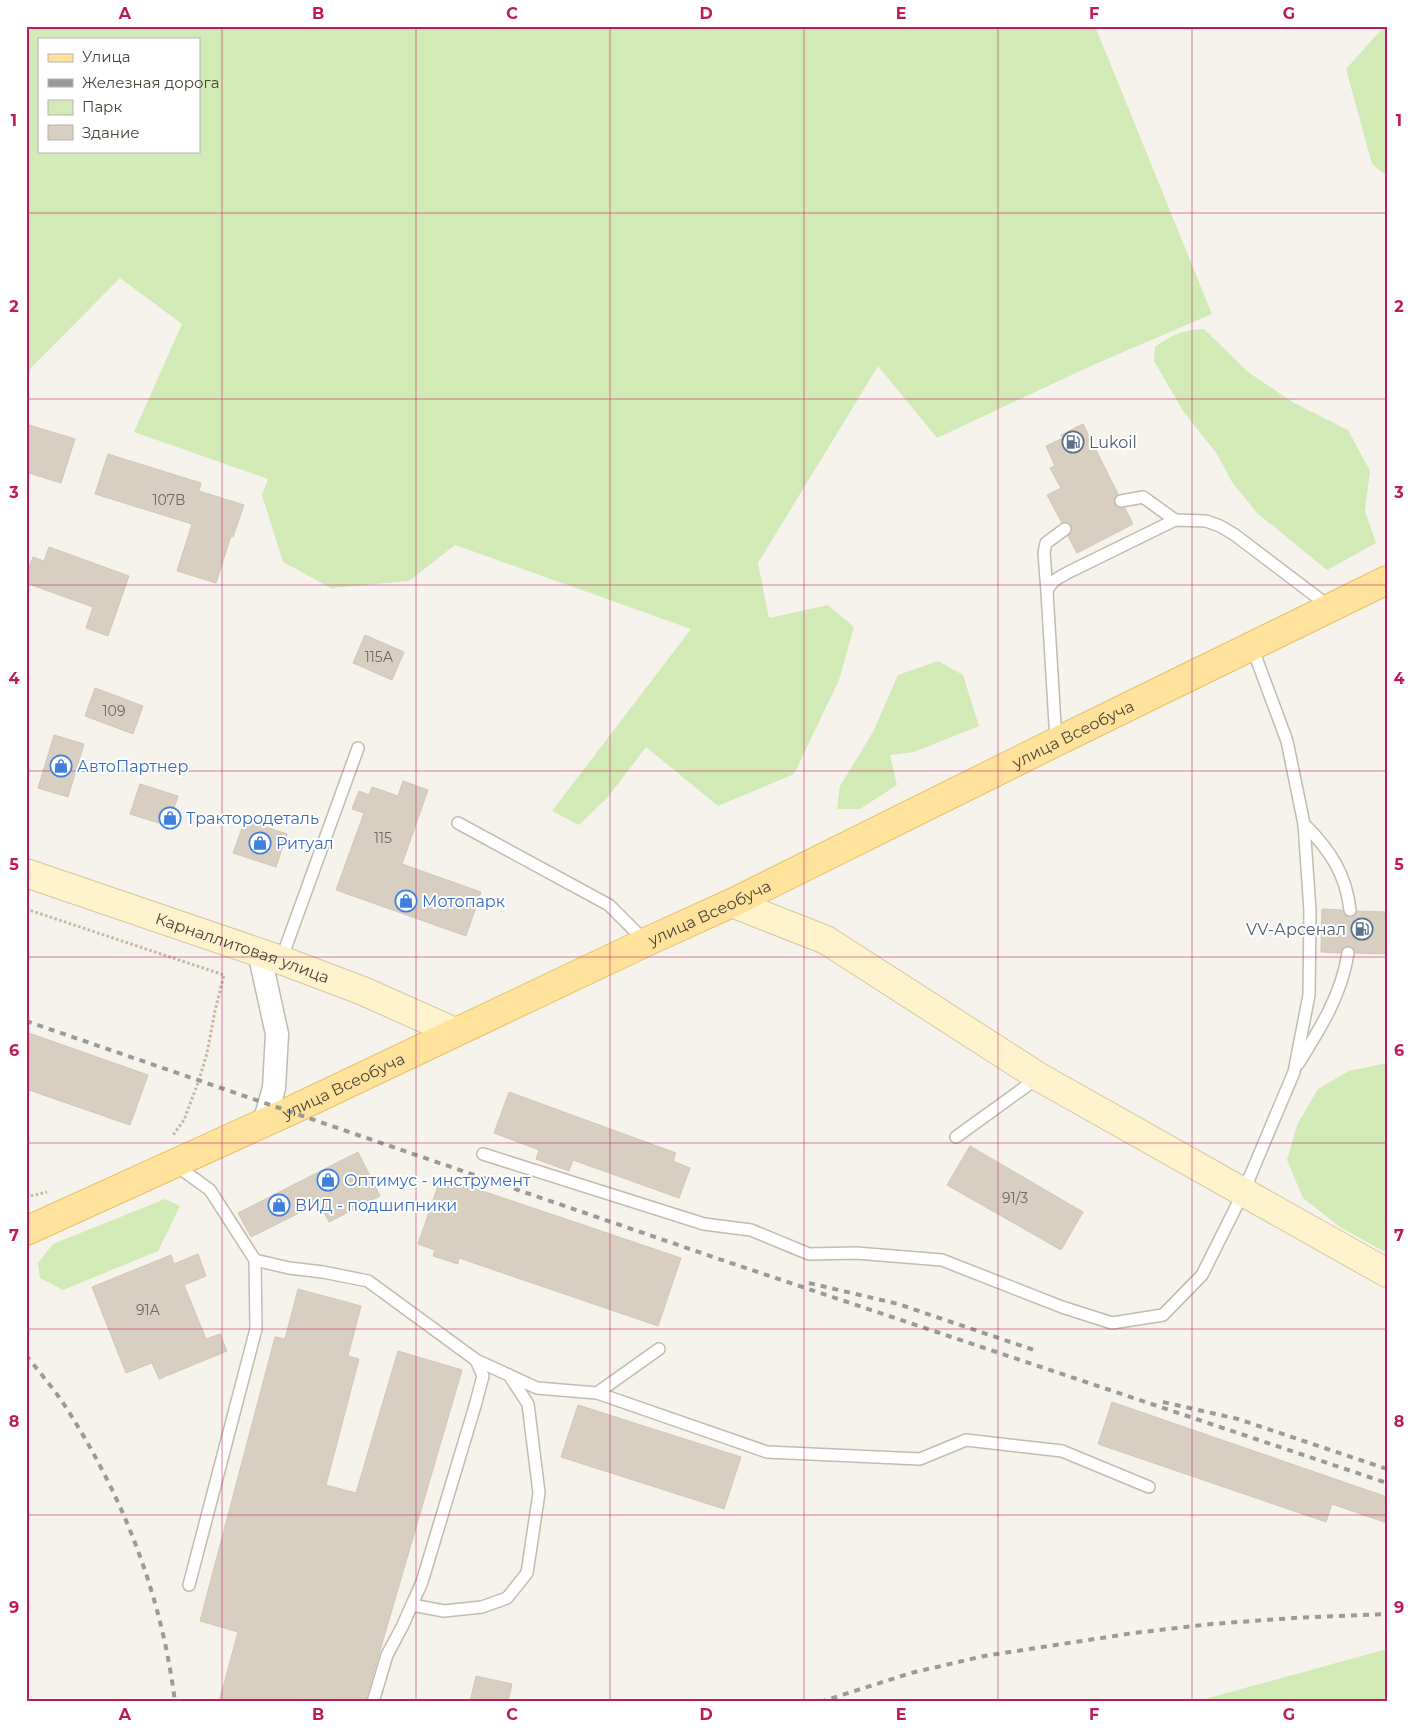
<svg xmlns="http://www.w3.org/2000/svg" width="1413" height="1728" font-family="Montserrat,sans-serif">
	<style>
		.green { fill: #d2eab5; fill-rule: evenodd }
		.building { fill: #d8cfc1; stroke: #d3c7b4 }
		.lines { fill: none; stroke-linecap: round; stroke-linejoin: round }
		.lane-casing { stroke: #c2bbae; stroke-width: 14 }
		.street-casing { stroke: #c2bbae; stroke-width: 25 }
		.secondary-casing { stroke: #d6c79b; stroke-width: 30 }
		.primary-casing { stroke: #e6c16a; stroke-width: 30 }
		.path { stroke: #c4b79f; stroke-width: 3; stroke-dasharray: 2.5 2.5; stroke-linecap: butt }
		.lane { stroke: #fff; stroke-width: 11 }
		.street { stroke: #fff; stroke-width: 22 }
		.secondary { stroke: #fff3cd; stroke-width: 28 }
		.primary { stroke: #ffe39c; stroke-width: 28 }
		.rail { stroke: #9a9a9a; stroke-width: 4; stroke-dasharray: 6 6; stroke-linecap: butt }
		.grid { fill: none; stroke: #c2185b; stroke-width: 1; stroke-opacity: 0.55 }
		.labels { text-anchor: middle; dominant-baseline: central; stroke-width: 4; stroke-linejoin: round; paint-order: stroke }
		.number-label { font-size: 14px; fill: #6e675b }
		.service-label { font-size: 16px; fill: #4e5e75; stroke: #fff; text-anchor: start }
		.street-label { font-size: 16px; fill: #4b4439; stroke: #fff }
		.shop-label { font-size: 16px; fill: #366cbe; stroke: #fff; text-anchor: start }
		.neatline { fill: none; stroke: #c2185b; stroke-width: 2 }
		.grid-label { font-size: 16px; text-anchor: middle; font-weight: bold; fill: #c2185b }
	</style>
	<rect width="100%" height="100%" fill="#f6f3ec"/>
	<g class="green">
		<path d="M 26,26 L 1095,26 L 1212,314 L 1093,365 L 937,438 L 878,366 L 758,563 L 769,618 L 828,605 L 854,627 L 839,680 L 794,774 L 718,806 L 646,747 L 608,797 L 579,825 L 552,811 L 691,629 L 455,545 L 409,581 L 331,588 L 283,562 L 262,495 L 268,479 L 134,432 L 182,324 L 120,278 L 28,371 L 26,371 ZM 39,39 L 199,39 L 199,151 L 39,151 Z"/>
		<path d="M 1387,28 L 1387,176 L 1372,164 L 1346,69 L 1380,31 Z"/>
		<path d="M 1204,329 L 1248,372 L 1294,403 L 1348,430 L 1370,471 L 1365,511 L 1376,543 L 1327,570 L 1257,513 L 1232,482 L 1217,454 L 1183,411 L 1154,361 L 1155,347 C 1172,335 1182,330 1204,329 Z"/>
		<path d="M 938,661 L 963,675 L 979,726 L 914,752 L 890,755 L 897,785 L 860,809 L 837,809 L 840,786 L 873,732 L 898,675 Z"/>
		<path d="M 1387,1063 L 1387,1253 L 1340,1227 L 1303,1198 L 1287,1160 L 1297,1125 L 1318,1089 L 1349,1071 Z"/>
		<path d="M 165,1199 L 180,1206 L 158,1251 L 63,1290 L 40,1278 L 38,1263 L 53,1244 Z"/>
		<path d="M 1387,1649 L 1387,1702 L 1194,1702 Z"/>
	</g>
	<g class="building">
		<path d="M 26,424 L 75,439 L 61,483 L 26,472 Z"/>
		<path d="M 1083,424 L 1118,494 L 1114,499 L 1115,505 L 1119,508 L 1125,508 L 1133,524 L 1077,553 L 1068,536 L 1072,532 L 1071,525 L 1068,522 L 1062,523 L 1047,495 L 1061,488 L 1050,468 L 1055,466 L 1046,446 L 1063,438 L 1061,435 Z"/>
		<path d="M 108,454 L 201,483 L 199,491 L 244,505 L 233,537 L 231,536 L 216,583 L 177,571 L 192,524 L 95,494 Z"/>
		<path d="M 49,547 L 129,576 L 108,636 L 86,628 L 93,607 L 26,583 L 26,576 L 33,557 L 44,561 Z"/>
		<path d="M 365,635 L 404,652 L 392,680 L 353,663 Z"/>
		<path d="M 95,688 L 143,706 L 133,734 L 85,716 Z"/>
		<path d="M 54,735 L 84,744 L 68,797 L 38,788 Z"/>
		<path d="M 403,781 L 428,790 L 402,864 L 481,892 L 466,936 L 336,890 L 364,813 L 352,809 L 359,791 L 369,795 L 372,787 L 398,796 Z"/>
		<path d="M 140,784 L 178,796 L 168,826 L 130,814 Z"/>
		<path d="M 245,820 L 287,834 L 276,867 L 233,853 Z"/>
		<path d="M 1322,909 L 1342,910 L 1345,915 L 1351,917 L 1355,915 L 1357,911 L 1387,912 L 1387,954 L 1355,953 L 1353,948 L 1349,946 L 1343,948 L 1340,953 L 1321,952 Z"/>
		<path d="M 26,1032 L 148,1075 L 130,1125 L 26,1089 Z"/>
		<path d="M 509,1092 L 676,1153 L 673,1161 L 690,1168 L 679,1198 L 573,1160 L 569,1171 L 536,1159 L 539,1150 L 494,1133 Z"/>
		<path d="M 970,1146 L 1083,1212 L 1061,1250 L 947,1185 Z"/>
		<path d="M 358,1152 L 380,1196 L 329,1222 L 319,1203 L 251,1237 L 238,1213 Z"/>
		<path d="M 441,1177 L 681,1258 L 658,1326 L 459,1258 L 458,1264 L 433,1256 L 435,1250 L 418,1244 Z"/>
		<path d="M 198,1254 L 206,1276 L 184,1285 L 206,1339 L 220,1334 L 227,1351 L 159,1379 L 152,1363 L 126,1373 L 92,1287 L 171,1255 L 174,1264 Z"/>
		<path d="M 298,1289 L 361,1306 L 348,1356 L 359,1359 L 326,1485 L 356,1493 L 398,1351 L 462,1370 L 365,1702 L 219,1702 L 238,1632 L 200,1621 L 275,1337 L 285,1339 Z"/>
		<path d="M 1112,1402 L 1387,1497 L 1387,1523 L 1332,1504 L 1326,1522 L 1098,1444 Z"/>
		<path d="M 578,1405 L 741,1457 L 724,1509 L 561,1457 Z"/>
		<path d="M 476,1676 L 512,1684 L 508,1702 L 470,1702 Z"/>
	</g>
	<g class="lines">
		<g class="lane-casing">
			<g id="lane">
				<path d="M 1121,501 L 1143,497 L 1175,520"/>
				<path d="M 1047,592 L 1044,553 L 1046,543 L 1065,529"/>
				<path d="M 1056,741 L 1047,592 C 1050,581 1060,577 1069,572 L 1175,520 L 1206,521 L 1220,526 L 1235,535 L 1330,607"/>
				<path d="M 458,823 L 609,905 L 646,942"/>
				<path d="M 1304,824 C 1330,850 1346,874 1350,910"/>
				<path d="M 281,960 L 358,748"/>
				<path d="M 1298,1064 C 1320,1029 1342,994 1348,953"/>
				<path d="M 956,1137 L 1039,1077"/>
				<path d="M 483,1154 L 704,1224 L 751,1230 L 809,1254 L 856,1253 L 942,1260 L 1062,1307 L 1112,1323 L 1163,1315 L 1202,1275 L 1243,1193 L 1294,1072 L 1309,995 L 1310,911 L 1304,824 L 1287,741 L 1252,647"/>
				<path d="M 174,1164 L 210,1190 L 255,1260 L 289,1268 L 323,1272 L 368,1281 L 476,1360 L 537,1388 L 597,1393 L 767,1452 L 920,1459 L 966,1440 L 1062,1451 L 1149,1487"/>
				<path d="M 597,1393 L 659,1349"/>
				<path d="M 189,1585 L 256,1329 L 255,1260"/>
				<path d="M 412,1605 L 444,1611 L 482,1607 L 507,1598 L 527,1573 L 539,1493 L 528,1404 L 509,1375"/>
				<path d="M 373,1702 L 387,1655 L 402,1627 L 422,1582 L 475,1406 L 483,1376 L 476,1360"/>
			</g>
		</g>
		<g class="street-casing">
			<path id="street" d="M 259,952 L 277,1034 L 274,1088 L 264,1123"/>
		</g>
		<g class="secondary-casing">
			<g id="secondary">
				<path id="s1" d="M 26,873 L 281,960 L 363,991 L 455,1032"/>
				<path d="M 732,903 L 826,940 L 1039,1077 L 1387,1273"/>
			</g>
		</g>
		<g class="primary-casing">
			<g id="primary">
				<path id="s2" d="M 26,1231 L 290,1111 L 646,942 L 732,903 L 1056,742 L 1387,580"/>
			</g>
		</g>
		<g class="path">
			<path d="M 26,909 L 224,975 L 215,1011 L 207,1053 L 199,1080 L 184,1120 L 173,1135"/>
			<path d="M 26,1197 L 47,1192"/>
		</g>
		<use href="#lane" class="lane"/>
		<use href="#street" class="street"/>
		<use href="#secondary" class="secondary"/>
		<use href="#primary" class="primary"/>
		<g class="rail">
			<path d="M 26,1021 L 716,1258 L 1387,1483"/>
			<path d="M 809,1283 L 898,1304 L 1034,1350"/>
			<path d="M 26,1355 C 40,1373 55,1390 67,1409 C 124,1498 162,1597 175,1702"/>
			<path d="M 1163,1402 L 1238,1419 L 1387,1469"/>
			<path d="M 820,1702 L 911,1673 L 984,1656 L 1134,1633 L 1211,1624 L 1294,1618 L 1387,1614"/>
		</g>
	</g>
	<path class="grid" d="M 222,26 L 222,1702M 416,26 L 416,1702M 610,26 L 610,1702M 804,26 L 804,1702M 998,26 L 998,1702M 1192,26 L 1192,1702M 26,213 L 1387,213M 26,399 L 1387,399M 26,585 L 1387,585M 26,771 L 1387,771M 26,957 L 1387,957M 26,1143 L 1387,1143M 26,1329 L 1387,1329M 26,1515 L 1387,1515"/>
	<defs>
		<g id="fuel-ring" transform="scale(1.125)"><circle r="9.5" fill="#fff" stroke="#5c6f8a" stroke-width="1.5"/><path d="M-5.5-6h7V0h2V4h1.3V-2.5L3-4.5l.8-.8L6-3V5H2.5V1h-1V6h-7ZM-4.2-4.7v3.2H.2V-4.7Z" fill="#5c6f8a"/></g>
		<g id="shop-ring" transform="scale(1.125)"><circle r="9.5" fill="#fff" stroke="#3f7fe0" stroke-width="1.5"/><path d="M-5-2.5h2.3a2.7 3.5 0 0 1 5.4 0H5L5.5 6h-11ZM-1.5-2.5h3a1.5 2.3 0 0 0-3 0Z" fill="#3f7fe0"/></g>
	</defs>
	<g fill-rule="evenodd">
		<use href="#fuel-ring" x="1073" y="442"/>
		<use href="#shop-ring" x="61" y="766"/>
		<use href="#shop-ring" x="170" y="818"/>
		<use href="#shop-ring" x="260" y="843"/>
		<use href="#shop-ring" x="406" y="901"/>
		<use href="#fuel-ring" x="1362" y="929"/>
		<use href="#shop-ring" x="328" y="1180"/>
		<use href="#shop-ring" x="279" y="1205"/>
	</g>
	<g class="labels">
		<g class="number-label">
			<text x="169" y="500">107В</text>
			<text x="379" y="657">115А</text>
			<text x="114" y="711">109</text>
			<text x="383" y="838">115</text>
			<text x="1015" y="1198">91/3</text>
			<text x="148" y="1310">91А</text>
		</g>
		<g class="service-label">
			<text x="1089" y="442">Lukoil</text>
			<text x="1346" y="929" text-anchor="end">VV-Арсенал</text>
		</g>
		<g class="street-label">
			<text stroke="none"><textPath href="#s2" startOffset="1159">улица Всеобуча</textPath></text>
			<text stroke="none"><textPath href="#s2" startOffset="754">улица Всеобуча</textPath></text>
			<text stroke="none"><textPath href="#s1" startOffset="229">Карналлитовая улица</textPath></text>
			<text stroke="none"><textPath href="#s2" startOffset="349">улица Всеобуча</textPath></text>
		</g>
		<g class="shop-label">
			<text x="77" y="766">АвтоПартнер</text>
			<text x="186" y="818">Трактородеталь</text>
			<text x="276" y="843">Ритуал</text>
			<text x="422" y="901">Мотопарк</text>
			<text x="344" y="1180">Оптимус - инструмент</text>
			<text x="295" y="1205">ВИД - подшипники</text>
		</g>
	</g>
	<rect width="1413" height="1728" fill="none" stroke="#ffffff" stroke-width="55"/>
	<rect x="38" y="38" width="162" height="115" fill="#ffffff" stroke="#b7b4b0"/>
	<rect x="48" y="54" width="25" height="8" fill="#ffe39c" stroke="#b7b4b0"/>
	<text x="82" y="62" font-size="15" fill="#4b4439">Улица</text>
	<rect x="48" y="79" width="25" height="8" fill="#9a9a9a" stroke="#b7b4b0"/>
	<text x="82" y="88" font-size="15" fill="#4b4439">Железная дорога</text>
	<rect x="48" y="100" width="25" height="15" fill="#d2eab5" stroke="#b7b4b0"/>
	<text x="82" y="112" font-size="15" fill="#4b4439">Парк</text>
	<rect x="48" y="125" width="25" height="15" fill="#d8cfc1" stroke="#b7b4b0"/>
	<text x="82" y="138" font-size="15" fill="#4b4439">Здание</text>
	<rect x="28" y="28" width="1358" height="1672" class="neatline"/>
	<g class="grid-label">
		<text x="125" y="19">A</text>
		<text x="318" y="19">B</text>
		<text x="512" y="19">C</text>
		<text x="706" y="19">D</text>
		<text x="901" y="19">E</text>
		<text x="1094" y="19">F</text>
		<text x="1289" y="19">G</text>
		<text x="14" y="126">1</text>
		<text x="1399" y="126">1</text>
		<text x="14" y="312">2</text>
		<text x="1399" y="312">2</text>
		<text x="14" y="498">3</text>
		<text x="1399" y="498">3</text>
		<text x="14" y="684">4</text>
		<text x="1399" y="684">4</text>
		<text x="14" y="870">5</text>
		<text x="1399" y="870">5</text>
		<text x="14" y="1056">6</text>
		<text x="1399" y="1056">6</text>
		<text x="14" y="1241">7</text>
		<text x="1399" y="1241">7</text>
		<text x="14" y="1427">8</text>
		<text x="1399" y="1427">8</text>
		<text x="14" y="1613">9</text>
		<text x="1399" y="1613">9</text>
		<text x="125" y="1720">A</text>
		<text x="318" y="1720">B</text>
		<text x="512" y="1720">C</text>
		<text x="706" y="1720">D</text>
		<text x="901" y="1720">E</text>
		<text x="1094" y="1720">F</text>
		<text x="1289" y="1720">G</text>
	</g>
</svg>
